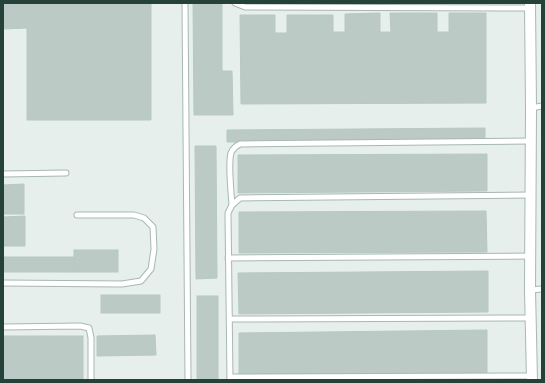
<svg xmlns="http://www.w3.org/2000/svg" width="545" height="383" font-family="Mulish,sans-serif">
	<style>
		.building { fill: #bbcac4; stroke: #b8c9c2 }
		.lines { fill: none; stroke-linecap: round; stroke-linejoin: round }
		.service-casing { stroke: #a8b8b2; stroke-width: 7 }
		.minor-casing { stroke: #a8b8b2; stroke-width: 12 }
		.service { stroke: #fff; stroke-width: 5 }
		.minor { stroke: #fff; stroke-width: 10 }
	</style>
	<rect width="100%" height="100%" fill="#e6efeb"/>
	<g class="building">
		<path d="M 3,3 L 151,3 L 151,120 L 27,120 L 27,28 L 3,29 Z"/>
		<path d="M 193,3 L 222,3 L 222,71 L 232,71 L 233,115 L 194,115 Z"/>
		<path d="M 380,13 L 380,32 L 391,32 L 390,13 L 437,13 L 437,32 L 449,32 L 449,13 L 486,13 L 486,103 L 241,104 L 240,15 L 275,15 L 275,33 L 287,33 L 287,15 L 333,15 L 333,32 L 345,32 L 345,14 Z"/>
		<path d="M 485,128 L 485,141 L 227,142 L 227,130 Z"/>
		<path d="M 195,146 L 216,146 L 217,278 L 196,279 Z"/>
		<path d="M 487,154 L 487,191 L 238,193 L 238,155 Z"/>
		<path d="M 24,184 L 24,214 L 3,214 L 3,185 Z"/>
		<path d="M 486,211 L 487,252 L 239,253 L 239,212 Z"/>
		<path d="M 25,216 L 25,246 L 3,246 L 3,217 Z"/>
		<rect x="74" y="250" width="44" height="22"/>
		<rect x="3" y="257" width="71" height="15"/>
		<path d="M 488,271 L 488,312 L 239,314 L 238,273 Z"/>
		<rect x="101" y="295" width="59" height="18"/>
		<rect x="197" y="296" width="21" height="84"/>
		<path d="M 487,330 L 487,373 L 239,374 L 239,333 Z"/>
		<path d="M 155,335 L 156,355 L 97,356 L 97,336 Z"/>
		<rect x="3" y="336" width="80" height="44"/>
	</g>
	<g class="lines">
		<g class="service-casing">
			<g id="service">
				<path d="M 185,3 L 188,380"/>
				<path d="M 235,3 L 245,7 L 530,8"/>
				<path d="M 531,108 L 542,106"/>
				<path d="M 3,174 L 66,173"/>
				<path d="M 232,205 C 231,192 228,163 231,153 C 233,148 236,146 240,144 L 531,141"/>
				<path d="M 228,258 L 530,256"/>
				<path d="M 3,283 L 122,284 L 141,281 L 151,269 L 154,249 L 153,227 L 144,218 L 134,215 L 77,215"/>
				<path d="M 530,290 L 542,289"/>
				<path d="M 230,319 L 530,318"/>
				<path d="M 3,327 L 80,326 L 89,328 L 91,338 L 91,380"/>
				<path d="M 230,377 L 532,376"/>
				<path d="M 230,380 L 228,213 L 232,205 L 240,198 L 531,195"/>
			</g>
		</g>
		<g class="minor-casing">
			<path id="minor" d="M 530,3 L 531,108 L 530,290 L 532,380"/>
		</g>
		<use href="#service" class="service"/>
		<use href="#minor" class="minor"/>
	</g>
	<rect width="545" height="383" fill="none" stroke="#24423a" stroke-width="8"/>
</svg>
